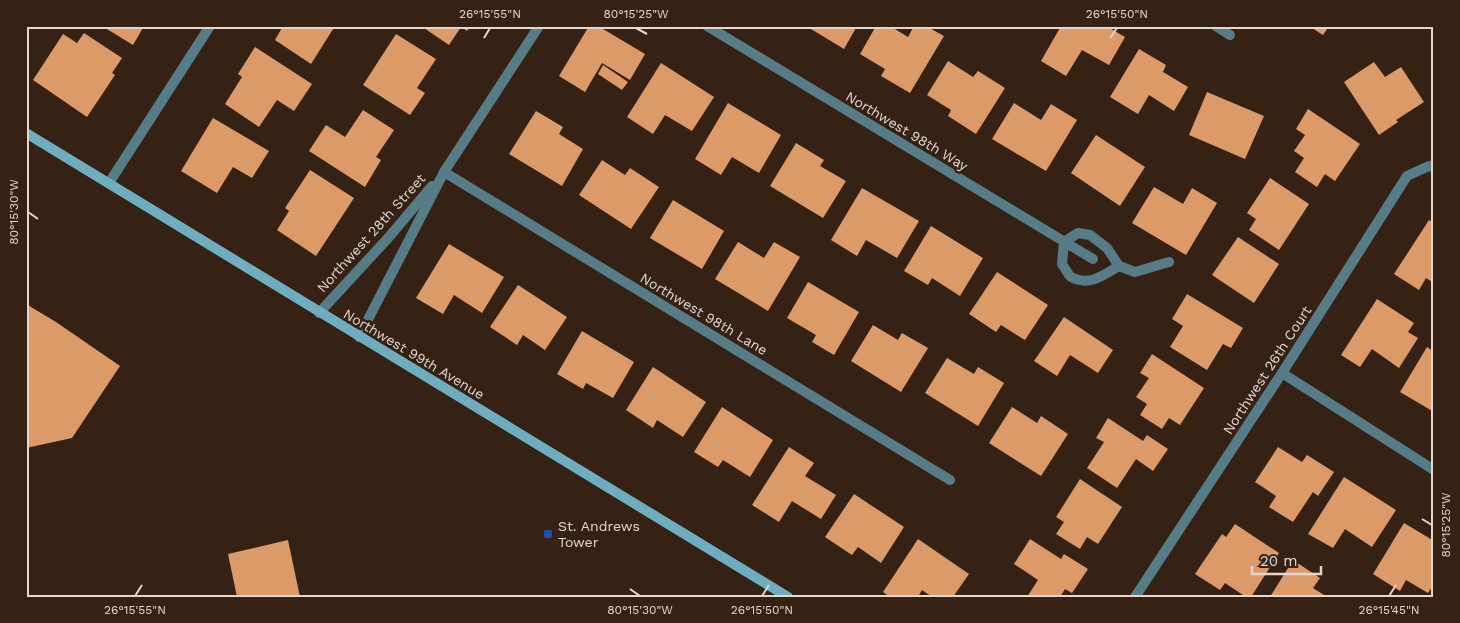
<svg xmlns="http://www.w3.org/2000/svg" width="1460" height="623" font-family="'Work Sans',sans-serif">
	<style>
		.building { fill: #dd9a69 }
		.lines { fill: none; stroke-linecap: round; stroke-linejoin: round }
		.lane { stroke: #567c87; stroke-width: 10 }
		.street { stroke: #567c87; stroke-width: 10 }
		.secondary { stroke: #6eadbf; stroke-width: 10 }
		.ticks { fill: none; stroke: #e4d7cf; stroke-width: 2 }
		.transit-dot { fill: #1a4fb4; stroke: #352215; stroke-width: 2 }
		.labels { text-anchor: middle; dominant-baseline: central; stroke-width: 5; stroke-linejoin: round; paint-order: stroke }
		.street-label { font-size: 14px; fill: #e4d7cf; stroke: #352215 }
		.poi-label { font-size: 14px; fill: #e4d7cf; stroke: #352215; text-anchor: start }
		.neatline { fill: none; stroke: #e4d7cf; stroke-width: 2 }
		.ticks-label { font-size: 12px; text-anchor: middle; fill: #e4d7cf }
	</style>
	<rect width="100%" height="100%" fill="#352215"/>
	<g class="building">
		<path d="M 102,26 L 144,26 L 133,45 Z"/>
		<path d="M 283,26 L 335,26 L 311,64 L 275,40 Z"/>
		<path d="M 421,26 L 470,26 L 467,31 L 461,27 L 449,45 Z"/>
		<path d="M 589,26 L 598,26 L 645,54 L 630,80 L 602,63 L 585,92 L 559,76 Z"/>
		<path d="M 806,26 L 857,26 L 844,49 Z"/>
		<path d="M 876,26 L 890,26 L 908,37 L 914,26 L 926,26 L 944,36 L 910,93 L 881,76 L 885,69 L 860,54 Z"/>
		<path d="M 1061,26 L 1106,26 L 1125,37 L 1109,65 L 1082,50 L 1066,76 L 1041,61 Z"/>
		<path d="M 1309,26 L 1329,26 L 1323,35 Z"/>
		<path d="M 84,33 L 122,58 L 112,73 L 115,75 L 87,117 L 33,80 L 63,34 L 77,43 Z"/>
		<path d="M 396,34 L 436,59 L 417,88 L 425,93 L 410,115 L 363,85 Z"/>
		<path d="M 255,47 L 312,84 L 294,111 L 277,100 L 259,127 L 225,104 L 242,77 L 238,74 Z"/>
		<path d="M 1139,49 L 1166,65 L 1163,72 L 1188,87 L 1174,111 L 1149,95 L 1138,114 L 1110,97 Z"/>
		<path d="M 948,61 L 973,77 L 978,71 L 1005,88 L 976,134 L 948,116 L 951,110 L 927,95 Z"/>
		<path d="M 1374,62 L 1385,77 L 1401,67 L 1424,102 L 1396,120 L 1398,122 L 1379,135 L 1344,82 Z"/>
		<path d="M 661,63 L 714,97 L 692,131 L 665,115 L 653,134 L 627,117 Z"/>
		<path d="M 603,65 L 628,82 L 622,90 L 598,74 Z"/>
		<path d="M 1207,92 L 1264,116 L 1245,159 L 1189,135 Z"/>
		<path d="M 728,103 L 781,135 L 759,173 L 732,157 L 721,175 L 695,159 Z"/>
		<path d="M 1014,103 L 1041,120 L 1051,104 L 1077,120 L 1046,171 L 992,139 Z"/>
		<path d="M 1308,109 L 1360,144 L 1335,181 L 1325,174 L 1317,187 L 1295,172 L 1304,158 L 1294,151 L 1305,135 L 1296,129 Z"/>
		<path d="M 363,110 L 394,130 L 376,157 L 381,160 L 365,187 L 309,151 L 326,125 L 345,137 Z"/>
		<path d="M 536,111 L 563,127 L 559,134 L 583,149 L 562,186 L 509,154 Z"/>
		<path d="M 213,118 L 269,151 L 252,178 L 233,167 L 217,193 L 181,171 Z"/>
		<path d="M 1096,135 L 1145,167 L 1120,206 L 1071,173 Z"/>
		<path d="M 796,143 L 824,160 L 820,166 L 846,181 L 823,218 L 770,186 Z"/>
		<path d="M 602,160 L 625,175 L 630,168 L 659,187 L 631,229 L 579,195 Z"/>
		<path d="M 310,170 L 354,198 L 316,256 L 277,230 L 289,211 L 285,208 Z"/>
		<path d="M 1270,178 L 1309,204 L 1279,250 L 1249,230 L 1256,219 L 1247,213 Z"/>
		<path d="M 1154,187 L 1183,204 L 1192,188 L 1217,203 L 1186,255 L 1132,223 Z"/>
		<path d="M 862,188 L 919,221 L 897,258 L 866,240 L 857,256 L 831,240 Z"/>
		<path d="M 673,200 L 724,231 L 702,269 L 650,238 Z"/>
		<path d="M 1429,220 L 1434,223 L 1434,283 L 1426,278 L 1419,290 L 1394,274 Z"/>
		<path d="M 931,226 L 983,258 L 960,296 L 932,278 L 928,285 L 904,271 Z"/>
		<path d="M 1238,237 L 1279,264 L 1254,303 L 1212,275 Z"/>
		<path d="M 738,242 L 764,258 L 774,242 L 800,257 L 768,311 L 715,279 Z"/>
		<path d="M 449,244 L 504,277 L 482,313 L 454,295 L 443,314 L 416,298 Z"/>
		<path d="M 997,272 L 1048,305 L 1025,340 L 1001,325 L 996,332 L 969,314 Z"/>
		<path d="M 808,282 L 859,312 L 834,355 L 812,342 L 816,335 L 787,318 Z"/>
		<path d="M 518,285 L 567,317 L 545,350 L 523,335 L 517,345 L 490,327 Z"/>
		<path d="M 1187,294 L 1243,328 L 1231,348 L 1223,344 L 1207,370 L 1170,347 L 1183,326 L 1172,319 Z"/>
		<path d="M 1377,299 L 1414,323 L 1408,332 L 1418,338 L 1399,368 L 1372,349 L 1360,367 L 1341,355 Z"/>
		<path d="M 26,304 L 56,322 L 120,366 L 72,438 L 26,448 Z"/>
		<path d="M 1064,317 L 1113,350 L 1098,373 L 1070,355 L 1057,376 L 1034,361 Z"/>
		<path d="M 873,325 L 898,340 L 902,333 L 928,348 L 901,392 L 851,361 Z"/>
		<path d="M 582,331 L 634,362 L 613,398 L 586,383 L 583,389 L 557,374 Z"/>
		<path d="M 1427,347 L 1434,352 L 1434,412 L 1400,392 Z"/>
		<path d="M 1152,354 L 1204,388 L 1180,425 L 1169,418 L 1162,429 L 1140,415 L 1147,404 L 1136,397 L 1149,378 L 1140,373 Z"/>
		<path d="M 947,358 L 974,374 L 978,367 L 1004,383 L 978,426 L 925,393 Z"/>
		<path d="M 653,367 L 706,402 L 683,437 L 657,420 L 653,428 L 626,410 Z"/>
		<path d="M 722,407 L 773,440 L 750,477 L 723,460 L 718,467 L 694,452 Z"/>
		<path d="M 1012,407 L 1037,423 L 1041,416 L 1068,434 L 1041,476 L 989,443 Z"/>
		<path d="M 1108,418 L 1143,441 L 1147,435 L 1168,449 L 1153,471 L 1136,459 L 1117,488 L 1087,468 L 1104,442 L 1096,438 Z"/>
		<path d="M 789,447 L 814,463 L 805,476 L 836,495 L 821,519 L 792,501 L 779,522 L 752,505 Z"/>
		<path d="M 1278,447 L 1302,462 L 1307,455 L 1334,472 L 1318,496 L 1313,492 L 1293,522 L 1269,507 L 1276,496 L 1255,482 Z"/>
		<path d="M 1344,477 L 1396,510 L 1372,547 L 1345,529 L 1333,548 L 1308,534 Z"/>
		<path d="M 1080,479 L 1122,507 L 1098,544 L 1087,537 L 1080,549 L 1056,534 L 1064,522 L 1056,517 Z"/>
		<path d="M 854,494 L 904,527 L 881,563 L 858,547 L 852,555 L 825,537 Z"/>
		<path d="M 1404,523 L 1434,541 L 1434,584 L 1428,593 L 1406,580 L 1400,591 L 1373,574 Z"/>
		<path d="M 1235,524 L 1279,553 L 1251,597 L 1246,597 L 1225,583 L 1220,590 L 1195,574 L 1222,534 L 1226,537 Z"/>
		<path d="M 918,539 L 969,574 L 953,597 L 932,597 L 922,590 L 918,597 L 890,597 L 883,592 Z"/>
		<path d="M 1030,539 L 1061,559 L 1064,554 L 1088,569 L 1072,593 L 1065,589 L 1060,597 L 1027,597 L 1038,580 L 1014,564 Z"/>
		<path d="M 288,540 L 300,597 L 237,597 L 228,554 Z"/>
		<path d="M 1293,560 L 1320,578 L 1313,588 L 1327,597 L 1270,597 Z"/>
	</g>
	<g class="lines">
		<path class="lane" d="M 1119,266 C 1104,275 1089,287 1071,277 C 1068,275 1065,268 1062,264 L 1064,242 L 1078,233 L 1090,235 L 1107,248 L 1119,266 L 1135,272 L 1169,262"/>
		<g class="street">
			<path d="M 707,26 L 1093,259"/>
			<path d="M 1216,26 L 1230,35"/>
			<path d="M 444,172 L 950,480"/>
			<path d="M 109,183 L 210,26"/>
			<path d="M 319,313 L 389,237 L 432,186"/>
			<path d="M 359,337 L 444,172 L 539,26"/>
			<path d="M 1282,373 L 1434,470"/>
			<path d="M 1135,597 L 1282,373 L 1407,176 L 1429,166 L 1434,167"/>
		</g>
		<path class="secondary" d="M 26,133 L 788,597"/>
	</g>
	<path class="ticks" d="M 636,28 L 647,34M 484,38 L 490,28M 1110,38 L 1117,28M 28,212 L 38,219M 1422,519 L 1432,525M 630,589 L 640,596M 135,596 L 142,585M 762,596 L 769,585M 1389,596 L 1396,585"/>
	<rect class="transit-dot" x="543" y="529" width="10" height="10" rx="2.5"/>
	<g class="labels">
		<g class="street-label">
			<text transform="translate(907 131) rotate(31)">Northwest 98th Way</text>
			<text transform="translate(371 233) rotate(-48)">Northwest 28th Street</text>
			<text transform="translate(704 314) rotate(31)">Northwest 98th Lane</text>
			<text transform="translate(414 354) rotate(31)">Northwest 99th Avenue</text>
			<text transform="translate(1267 370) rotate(-57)">Northwest 26th Court</text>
		</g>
		<g class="poi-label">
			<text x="558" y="526">St. Andrews<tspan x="558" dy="16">Tower</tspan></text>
		</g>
	</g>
	<rect width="1460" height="623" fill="none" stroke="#352215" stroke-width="55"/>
	<path d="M1252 566v8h69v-8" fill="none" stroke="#e4d7cf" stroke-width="2.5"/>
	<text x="1260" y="566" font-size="15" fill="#e4d7cf" stroke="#352215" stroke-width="4" paint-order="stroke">20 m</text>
	<rect x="28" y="28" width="1404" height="568" class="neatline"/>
	<g class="ticks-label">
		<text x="490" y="18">26°15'55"N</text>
		<text x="636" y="18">80°15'25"W</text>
		<text x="1117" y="18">26°15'50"N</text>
		<text transform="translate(14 212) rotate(-90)" y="4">80°15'30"W</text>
		<text transform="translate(1446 525) rotate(-90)" y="4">80°15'25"W</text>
		<text x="135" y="614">26°15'55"N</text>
		<text x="640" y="614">80°15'30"W</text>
		<text x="762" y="614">26°15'50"N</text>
		<text x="1389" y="614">26°15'45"N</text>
	</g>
</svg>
